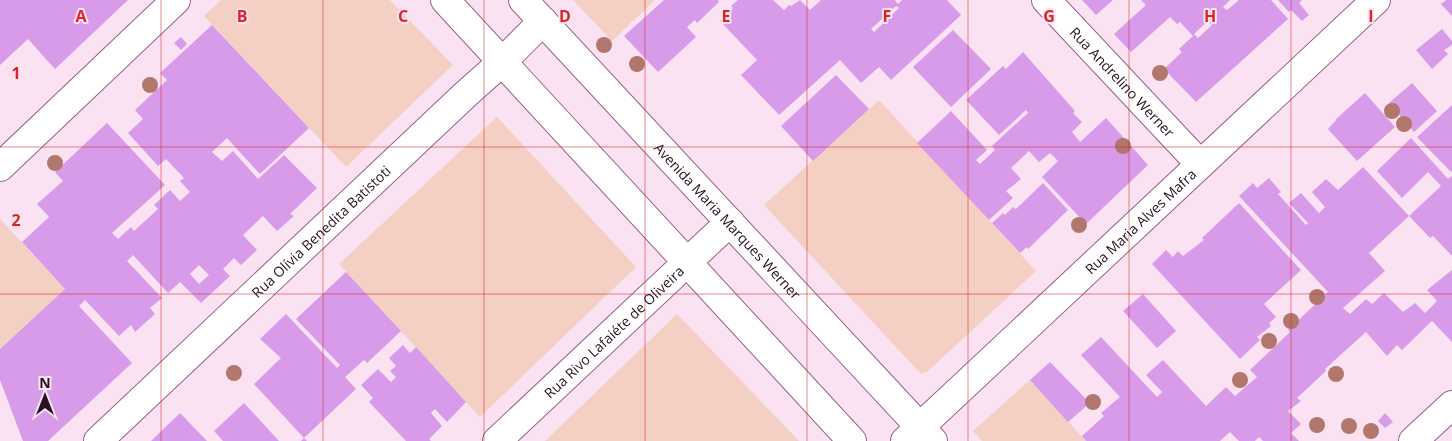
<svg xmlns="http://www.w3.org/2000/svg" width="1452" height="441" font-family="'Open Sans',sans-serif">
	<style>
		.green { fill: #f4cfc3 }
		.building { fill: #d79bea; fill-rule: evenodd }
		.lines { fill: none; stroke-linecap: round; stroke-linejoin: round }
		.street-casing { stroke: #966187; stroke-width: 30 }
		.street { stroke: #fff; stroke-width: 28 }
		.tree { fill: #b1776d }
		.grid { fill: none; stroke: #d62828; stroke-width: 1; stroke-opacity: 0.55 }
		.labels { text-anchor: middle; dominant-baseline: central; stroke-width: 4; stroke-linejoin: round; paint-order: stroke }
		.street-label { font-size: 14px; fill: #271222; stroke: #fbe2f2 }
		.grid-label { font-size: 16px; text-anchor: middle; font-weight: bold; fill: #d62828; stroke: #fbe2f2; stroke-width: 4; stroke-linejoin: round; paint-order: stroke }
	</style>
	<rect width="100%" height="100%" fill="#fbe2f2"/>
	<g class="green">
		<path d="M 221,0 L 390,0 L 453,65 L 346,167 L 204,16 Z"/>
		<path d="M 573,0 L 655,0 L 612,41 Z"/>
		<path d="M 879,100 L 1036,271 L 928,371 L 921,374 L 764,205 Z"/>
		<path d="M 497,117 L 636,267 L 480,417 L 339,264 Z"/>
		<path d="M 0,219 L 65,289 L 0,349 Z"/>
		<path d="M 677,314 L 799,441 L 545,441 Z"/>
		<path d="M 1030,380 L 1086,441 L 982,441 L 973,431 Z"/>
	</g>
	<g class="building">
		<path d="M 0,0 L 128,0 L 55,69 L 28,39 L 0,65 Z"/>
		<path d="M 664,0 L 718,0 L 719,2 L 697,23 L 695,20 L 687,27 L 696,37 L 658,72 L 624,36 Z"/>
		<path d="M 738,0 L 773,0 L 784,10 L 789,5 L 791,6 L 800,0 L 810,10 L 821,0 L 895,0 L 898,4 L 902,0 L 947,0 L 961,15 L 891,80 L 879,67 L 861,83 L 840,60 L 779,115 L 741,75 L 757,60 L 720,21 L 733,8 L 731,6 ZM 896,6 L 899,8 L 874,32 L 871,29 Z"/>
		<path d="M 1082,0 L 1113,0 L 1096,15 Z"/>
		<path d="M 1141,0 L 1230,0 L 1223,7 L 1227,10 L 1239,0 L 1271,0 L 1288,19 L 1196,102 L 1164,69 L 1182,52 L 1179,49 L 1193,36 L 1180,22 L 1177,24 L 1170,17 L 1131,52 L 1114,34 L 1146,5 ZM 1208,21 L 1212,25 L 1198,38 L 1194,34 Z"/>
		<path d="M 1278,0 L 1302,0 L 1299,3 L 1309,15 L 1302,21 L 1291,10 L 1289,12 Z"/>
		<path d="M 1446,0 L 1452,0 L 1452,16 L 1441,4 Z"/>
		<path d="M 212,25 L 309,128 L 260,174 L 227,138 L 212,152 L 222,161 L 233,151 L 258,179 L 284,155 L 317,188 L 290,214 L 294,216 L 277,231 L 263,216 L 243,235 L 257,250 L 241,265 L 234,258 L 223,269 L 230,276 L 201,303 L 180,282 L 168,293 L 133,255 L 127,261 L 162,298 L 150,308 L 155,314 L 135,332 L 131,325 L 119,336 L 85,300 L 79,306 L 132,363 L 48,441 L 23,441 L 0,380 L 0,349 L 65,289 L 22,242 L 49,217 L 37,204 L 63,181 L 55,172 L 107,123 L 165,185 L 112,233 L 118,239 L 131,227 L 134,231 L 158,209 L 154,205 L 170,190 L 180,201 L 190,192 L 180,181 L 184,178 L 166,159 L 158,166 L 128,133 L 143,119 L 135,110 L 167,80 L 160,73 ZM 199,265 L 209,275 L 199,284 L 190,274 Z"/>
		<path d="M 1442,29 L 1452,41 L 1452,45 L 1444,50 L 1448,54 L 1432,69 L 1416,50 Z"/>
		<path d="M 953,30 L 991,69 L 951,107 L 913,67 Z"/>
		<path d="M 181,37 L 187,44 L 181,50 L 174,43 Z"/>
		<path d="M 1023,52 L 1075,111 L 1073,113 L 1082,122 L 1072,132 L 1080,142 L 1106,118 L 1148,165 L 1086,224 L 1042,177 L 1058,161 L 1050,153 L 1039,162 L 1029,151 L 1011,168 L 1021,179 L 1006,191 L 1013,198 L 989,220 L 917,143 L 951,111 L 987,150 L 976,160 L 980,164 L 995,150 L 992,146 L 994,144 L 1028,113 L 1026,110 L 999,135 L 966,100 L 1003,66 L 1006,69 Z"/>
		<path d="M 836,75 L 869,109 L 813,161 L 781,126 Z"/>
		<path d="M 1412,83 L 1437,111 L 1414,132 L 1389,103 Z"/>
		<path d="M 1365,93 L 1395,127 L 1357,161 L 1328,129 L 1336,120 L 1335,120 Z"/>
		<path d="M 1452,105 L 1452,171 L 1451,172 L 1417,137 Z"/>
		<path d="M 1411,138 L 1448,179 L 1452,176 L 1452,256 L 1433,236 L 1430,238 L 1409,216 L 1441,186 L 1428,172 L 1402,198 L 1377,171 Z"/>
		<path d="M 1363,167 L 1409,216 L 1369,253 L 1385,271 L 1343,308 L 1350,314 L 1366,299 L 1372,304 L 1384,293 L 1403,312 L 1415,303 L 1425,313 L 1437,301 L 1427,290 L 1452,270 L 1452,342 L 1432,321 L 1402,350 L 1397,345 L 1387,356 L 1366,332 L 1325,369 L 1326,371 L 1297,398 L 1301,401 L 1288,411 L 1301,424 L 1291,433 L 1299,441 L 1263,441 L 1259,437 L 1255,441 L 1239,441 L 1230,432 L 1220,441 L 1086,441 L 1082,436 L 1104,416 L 1101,413 L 1120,397 L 1081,355 L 1101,337 L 1157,397 L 1162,392 L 1146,375 L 1163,360 L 1206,406 L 1226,387 L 1235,396 L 1257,377 L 1250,370 L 1290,332 L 1288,330 L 1328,292 L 1239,196 L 1253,183 L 1257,188 L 1269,178 L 1281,192 L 1278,194 L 1306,225 L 1308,223 L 1289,203 L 1301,193 L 1319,213 L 1325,207 L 1312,192 L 1326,179 L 1338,190 Z"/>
		<path d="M 1043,183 L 1068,210 L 1028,249 L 1027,247 L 1020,253 L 992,223 L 1003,213 L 1005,215 L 1013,207 L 1016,209 Z"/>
		<path d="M 1239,203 L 1301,270 L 1264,304 L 1276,317 L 1269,323 L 1271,326 L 1257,337 L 1260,340 L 1240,359 L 1152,264 L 1166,250 L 1173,257 L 1178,251 L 1183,256 L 1204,240 L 1202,238 Z"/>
		<path d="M 346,272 L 401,331 L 367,363 L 364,360 L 345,377 L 356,389 L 304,438 L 307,441 L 301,441 L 304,438 L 254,384 L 281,358 L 260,339 L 286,314 L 337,368 L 340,365 L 296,319 Z"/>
		<path d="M 1143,294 L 1176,331 L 1157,348 L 1123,311 Z"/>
		<path d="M 403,345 L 410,353 L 416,347 L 466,402 L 447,422 L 435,409 L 431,413 L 442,426 L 429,439 L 431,441 L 406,441 L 369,402 L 373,398 L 361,385 L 378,369 L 391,382 L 396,377 L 390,371 L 396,366 L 389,358 Z"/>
		<path d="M 1050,362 L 1090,403 L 1068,422 L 1030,380 Z"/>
		<path d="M 244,403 L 279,441 L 223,441 L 214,431 Z"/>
		<path d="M 180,413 L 207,441 L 151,441 Z"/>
		<path d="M 1385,413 L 1393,422 L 1385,428 L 1378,421 Z"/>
	</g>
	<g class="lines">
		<g class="street-casing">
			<g id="street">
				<path d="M 445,0 L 852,441"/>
				<path id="s1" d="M 523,0 L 933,441"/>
				<path id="s2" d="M 1046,0 L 1200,164"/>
				<path d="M 0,167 L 176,0"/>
				<path id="s3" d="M 98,441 L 466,94 L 502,62 L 543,21"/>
				<path id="s4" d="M 497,441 L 730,222"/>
				<path id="s5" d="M 905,441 L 1376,0"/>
				<path d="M 1413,441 L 1452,405"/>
			</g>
		</g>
		<use href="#street" class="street"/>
	</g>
	<g class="tree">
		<circle cx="604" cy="45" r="8"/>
		<circle cx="637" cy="64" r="8"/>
		<circle cx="1160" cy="73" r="8"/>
		<circle cx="150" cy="85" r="8"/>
		<circle cx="1392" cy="111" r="8"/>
		<circle cx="1404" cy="124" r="8"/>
		<circle cx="1123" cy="146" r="8"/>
		<circle cx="55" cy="163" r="8"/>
		<circle cx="1079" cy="225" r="8"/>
		<circle cx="1317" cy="297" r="8"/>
		<circle cx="1291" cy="321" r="8"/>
		<circle cx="1269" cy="341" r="8"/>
		<circle cx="234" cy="373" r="8"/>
		<circle cx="1336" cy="374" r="8"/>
		<circle cx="1240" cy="380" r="8"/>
		<circle cx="1093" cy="402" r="8"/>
		<circle cx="1317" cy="425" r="8"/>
		<circle cx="1349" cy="426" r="8"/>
		<circle cx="1371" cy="431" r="8"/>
	</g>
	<path class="grid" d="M 161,0 L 161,441M 323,0 L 323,441M 484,0 L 484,441M 645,0 L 645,441M 807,0 L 807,441M 968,0 L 968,441M 1129,0 L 1129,441M 1291,0 L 1291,441M 0,147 L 1452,147M 0,294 L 1452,294"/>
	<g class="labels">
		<g class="street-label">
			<text stroke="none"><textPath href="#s2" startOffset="112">Rua Andrelino Werner</textPath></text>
			<text stroke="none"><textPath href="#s1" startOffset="301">Avenida Maria Marques Werner</textPath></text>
			<text stroke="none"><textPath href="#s5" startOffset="322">Rua Maria Alves Mafra</textPath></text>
			<text stroke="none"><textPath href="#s3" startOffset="306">Rua Olívia Benedita Batistoti</textPath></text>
			<text stroke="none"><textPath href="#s4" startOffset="160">Rua Rivo Lafaiéte de Oliveira</textPath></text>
		</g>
	</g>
	<g class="grid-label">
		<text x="81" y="22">A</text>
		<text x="242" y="22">B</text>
		<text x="403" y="22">C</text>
		<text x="565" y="22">D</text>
		<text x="726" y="22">E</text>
		<text x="887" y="22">F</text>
		<text x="1049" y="22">G</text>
		<text x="1210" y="22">H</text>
		<text x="1371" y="22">I</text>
		<text x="16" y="79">1</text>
		<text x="16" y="226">2</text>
	</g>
	<g transform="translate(45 396)" stroke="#fbe2f2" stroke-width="4" paint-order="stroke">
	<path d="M0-4L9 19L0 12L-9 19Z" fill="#271222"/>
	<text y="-8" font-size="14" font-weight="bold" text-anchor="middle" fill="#271222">N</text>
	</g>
</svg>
